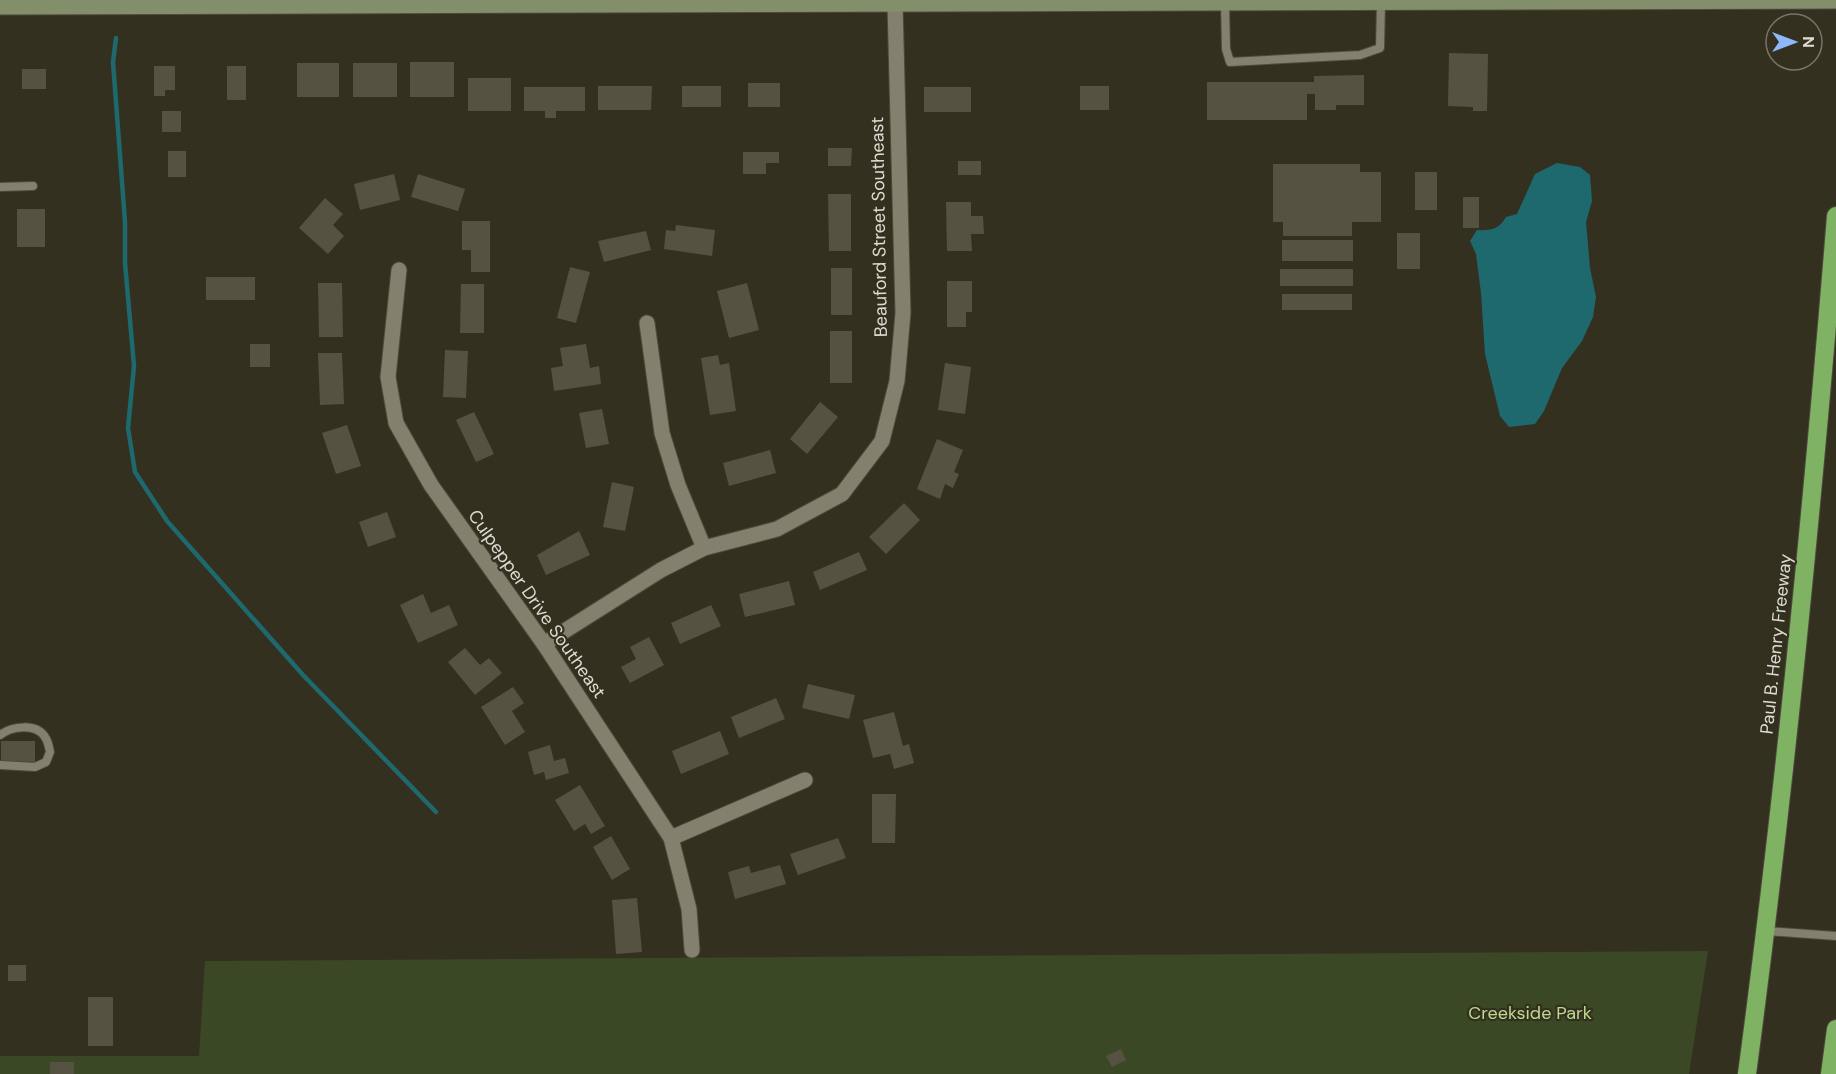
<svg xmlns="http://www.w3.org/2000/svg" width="1836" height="1074" font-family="'DM Sans',sans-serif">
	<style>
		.green { fill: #3b4825 }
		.water { fill: #1e696e }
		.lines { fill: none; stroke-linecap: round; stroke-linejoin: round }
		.stream { stroke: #1e696e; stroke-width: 4.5 }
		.building { fill: #565241 }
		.lane-casing { stroke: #4e4b3d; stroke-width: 10 }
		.street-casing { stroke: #4e4b3d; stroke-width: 17 }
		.secondary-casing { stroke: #4e4b3d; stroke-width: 17 }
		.highway-casing { stroke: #4e4b3d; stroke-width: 20 }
		.lane { stroke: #85806e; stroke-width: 8 }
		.street { stroke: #85806e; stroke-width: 15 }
		.secondary { stroke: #838f6a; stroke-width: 15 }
		.highway { stroke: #7fb262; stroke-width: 18 }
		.labels { text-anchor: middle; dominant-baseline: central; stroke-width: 4.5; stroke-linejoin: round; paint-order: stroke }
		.street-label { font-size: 18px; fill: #dedcd2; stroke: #343020 }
		.park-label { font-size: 18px; fill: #bed990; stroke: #343020 }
	</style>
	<rect width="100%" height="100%" fill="#343020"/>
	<path class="green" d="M 1708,951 L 1689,1074 L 0,1074 L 0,1056 L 199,1056 L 205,961 Z"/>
	<path class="water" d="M 1557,163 L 1580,167 L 1590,175 L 1592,201 L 1586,222 L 1590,268 L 1596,297 L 1593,317 L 1582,341 L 1562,368 L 1544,411 L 1535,424 L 1509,427 L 1500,416 L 1485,354 L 1481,293 L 1476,254 L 1470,241 L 1477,230 C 1491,231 1499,229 1506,217 L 1517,214 L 1535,174 Z"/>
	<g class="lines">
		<path class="stream" d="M 116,38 L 113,62 L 125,222 L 125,263 L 134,366 L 128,428 L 135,472 L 167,521 L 303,675 L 436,812"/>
	</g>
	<g class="building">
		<path d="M 1449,53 L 1488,54 L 1487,111 L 1473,111 L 1473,107 L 1448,106 Z"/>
		<rect x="410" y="62" width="44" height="35"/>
		<rect x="297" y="63" width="42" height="34"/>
		<rect x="353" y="63" width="44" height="34"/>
		<path d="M 154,66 L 175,66 L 175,90 L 165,90 L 165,96 L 154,96 Z"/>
		<rect x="227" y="66" width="19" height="34"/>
		<rect x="22" y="69" width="24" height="20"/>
		<path d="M 1364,75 L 1364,105 L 1336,105 L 1336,110 L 1315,110 L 1315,94 L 1307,94 L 1307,120 L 1207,120 L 1207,82 L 1314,82 L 1314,76 Z"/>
		<rect x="468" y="78" width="43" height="33"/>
		<rect x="748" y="83" width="32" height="24"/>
		<path d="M 598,86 L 652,86 L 651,110 L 598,110 Z"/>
		<rect x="682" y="86" width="39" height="21"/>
		<rect x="1080" y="86" width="29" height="24"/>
		<path d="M 524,87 L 585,87 L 585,111 L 556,111 L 556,118 L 545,118 L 545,111 L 524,111 Z"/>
		<rect x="924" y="87" width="47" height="25"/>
		<rect x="162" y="111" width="19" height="21"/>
		<path d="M 828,148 L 852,148 L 851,166 L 828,166 Z"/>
		<rect x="168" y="151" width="18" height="26"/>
		<path d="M 743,152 L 779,152 L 779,163 L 766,163 L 766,174 L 743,174 Z"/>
		<rect x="958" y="161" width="23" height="14"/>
		<path d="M 1273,164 L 1360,164 L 1360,172 L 1381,172 L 1381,222 L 1352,222 L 1352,236 L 1283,236 L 1283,222 L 1273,222 Z"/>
		<rect x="1415" y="172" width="22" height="38"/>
		<path d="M 394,174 L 400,200 L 360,210 L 354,184 Z"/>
		<path d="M 418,174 L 465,189 L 458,211 L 411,197 Z"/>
		<path d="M 828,194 L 851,194 L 851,251 L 829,251 Z"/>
		<rect x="1463" y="197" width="16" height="31"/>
		<path d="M 325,198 L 343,214 L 333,225 L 344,236 L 328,254 L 299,228 Z"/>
		<path d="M 946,202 L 971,202 L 971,216 L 983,216 L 984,234 L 971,234 L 972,251 L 947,251 Z"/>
		<rect x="17" y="209" width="28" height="38"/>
		<path d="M 462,221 L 490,221 L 490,272 L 471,272 L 471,250 L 462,250 Z"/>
		<path d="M 676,225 L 715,230 L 712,256 L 664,249 L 666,230 L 675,231 Z"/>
		<path d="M 646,231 L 651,250 L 604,262 L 598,241 Z"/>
		<rect x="1397" y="233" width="23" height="36"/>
		<rect x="1282" y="240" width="71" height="21"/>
		<path d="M 570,267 L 590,272 L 576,323 L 557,318 Z"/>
		<rect x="831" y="268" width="21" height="47"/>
		<rect x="1280" y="269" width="73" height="17"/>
		<rect x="206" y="277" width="49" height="23"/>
		<path d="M 947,281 L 972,281 L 972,312 L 966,312 L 966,327 L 947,327 Z"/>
		<path d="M 318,283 L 342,283 L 343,337 L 319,337 Z"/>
		<path d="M 747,283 L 759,330 L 729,338 L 717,291 Z"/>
		<path d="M 461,284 L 484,284 L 484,333 L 460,333 Z"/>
		<rect x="1282" y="294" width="70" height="16"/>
		<rect x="830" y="331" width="22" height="52"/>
		<rect x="250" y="344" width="20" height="23"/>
		<path d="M 586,344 L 590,368 L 599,366 L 601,384 L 554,391 L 551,368 L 563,366 L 560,348 Z"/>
		<path d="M 445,350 L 468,351 L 466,398 L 443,397 Z"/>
		<path d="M 318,353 L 342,353 L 344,404 L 320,405 Z"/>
		<path d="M 718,355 L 720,365 L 729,363 L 736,411 L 710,415 L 701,358 Z"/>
		<path d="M 945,363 L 971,367 L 965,414 L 938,410 Z"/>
		<path d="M 820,402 L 838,417 L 807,454 L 790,439 Z"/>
		<path d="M 602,409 L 609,444 L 586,448 L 579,413 Z"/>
		<path d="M 474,412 L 494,454 L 476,462 L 456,420 Z"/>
		<path d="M 347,425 L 361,466 L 336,474 L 322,433 Z"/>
		<path d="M 937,439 L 963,450 L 954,472 L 959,474 L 953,488 L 945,484 L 940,499 L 917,489 Z"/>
		<path d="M 770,450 L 776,473 L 729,486 L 723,463 Z"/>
		<path d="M 612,482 L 634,487 L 625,531 L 603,527 Z"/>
		<path d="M 904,503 L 920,520 L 886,554 L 869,537 Z"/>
		<path d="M 387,512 L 396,537 L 368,547 L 359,522 Z"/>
		<path d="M 579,531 L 590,555 L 546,575 L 537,555 Z"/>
		<path d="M 859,552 L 867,570 L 820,590 L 813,572 Z"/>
		<path d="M 789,581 L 795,605 L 745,617 L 739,594 Z"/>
		<path d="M 423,594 L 431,613 L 449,605 L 458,625 L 418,643 L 400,605 Z"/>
		<path d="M 711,605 L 721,626 L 680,644 L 671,623 Z"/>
		<path d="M 649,637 L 664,665 L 630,683 L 621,667 L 636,659 L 630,647 Z"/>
		<path d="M 465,648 L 480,665 L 489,658 L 502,673 L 475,695 L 448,662 Z"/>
		<path d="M 808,684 L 855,695 L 849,719 L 802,708 Z"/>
		<path d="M 513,687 L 524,703 L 512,711 L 525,732 L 505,745 L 481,707 Z"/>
		<path d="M 776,698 L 785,719 L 739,738 L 731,717 Z"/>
		<path d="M 894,712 L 903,746 L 909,744 L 914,763 L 894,769 L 890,754 L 873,758 L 863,720 Z"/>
		<path d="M 720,731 L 729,754 L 681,774 L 672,751 Z"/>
		<rect x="1" y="741" width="34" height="23"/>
		<path d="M 550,745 L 554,761 L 565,758 L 569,773 L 546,780 L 544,772 L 534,775 L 528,752 Z"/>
		<path d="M 580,785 L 605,826 L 591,834 L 585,824 L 574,831 L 555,800 Z"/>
		<path d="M 872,794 L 896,794 L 895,843 L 872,843 Z"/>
		<path d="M 611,836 L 630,869 L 612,880 L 593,847 Z"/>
		<path d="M 838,838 L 846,858 L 798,875 L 790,854 Z"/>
		<path d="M 780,865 L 786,884 L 735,899 L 728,872 L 749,866 L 751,873 Z"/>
		<path d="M 637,898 L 642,952 L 616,954 L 612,900 Z"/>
		<rect x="8" y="965" width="18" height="16"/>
		<rect x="88" y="997" width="25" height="49"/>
		<path d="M 1121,1049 L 1126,1060 L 1112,1067 L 1106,1056 Z"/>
		<rect x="50" y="1062" width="24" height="12"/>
	</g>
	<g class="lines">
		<g class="lane-casing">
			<g id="lane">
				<path d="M 1225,4 L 1226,49 L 1230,62 L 1360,55 L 1380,48 L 1381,3"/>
				<path d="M 0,187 L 33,186"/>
				<path d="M 0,735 C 12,726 36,723 45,737 C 48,741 49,747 50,752 L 46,762 L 35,767 L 0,765"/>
				<path d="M 1766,931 L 1836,936"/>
			</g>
		</g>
		<g class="street-casing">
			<g id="street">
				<path d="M 399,270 L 388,377 L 396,423 L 431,485 L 544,644 L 671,838 L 689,909 L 692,950"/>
				<path d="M 647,323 L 662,433 L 678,485 L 704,548"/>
				<path d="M 544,644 L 661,570 L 704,548 L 777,529 L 842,494 L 882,441 L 897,381 L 903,313 L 895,4"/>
				<path d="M 671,838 L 805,780"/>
			</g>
		</g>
		<g class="secondary-casing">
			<path id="secondary" d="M 0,7 L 1836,1"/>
		</g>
		<g class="highway-casing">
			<g id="highway">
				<path d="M 1747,1074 C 1785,789 1813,503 1836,216"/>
				<path d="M 1830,1074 L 1836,1029"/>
			</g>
		</g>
		<use href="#lane" class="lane"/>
		<use href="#street" class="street"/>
		<use href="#secondary" class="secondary"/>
		<use href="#highway" class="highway"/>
	</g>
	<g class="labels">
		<g class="street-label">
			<text transform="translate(879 227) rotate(-91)">Beauford Street Southeast</text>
			<text transform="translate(537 604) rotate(55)">Culpepper Drive Southeast</text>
			<text transform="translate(1776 644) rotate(-84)">Paul B. Henry Freeway</text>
		</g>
		<g class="park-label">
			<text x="1530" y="1013">Creekside Park</text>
		</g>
	</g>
	<g transform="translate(1794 42) rotate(90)"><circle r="28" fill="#343020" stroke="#787567" stroke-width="1.5"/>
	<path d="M0-4.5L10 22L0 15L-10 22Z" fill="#8db9fc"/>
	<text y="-9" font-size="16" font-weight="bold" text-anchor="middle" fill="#dedcd2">N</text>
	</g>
</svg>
